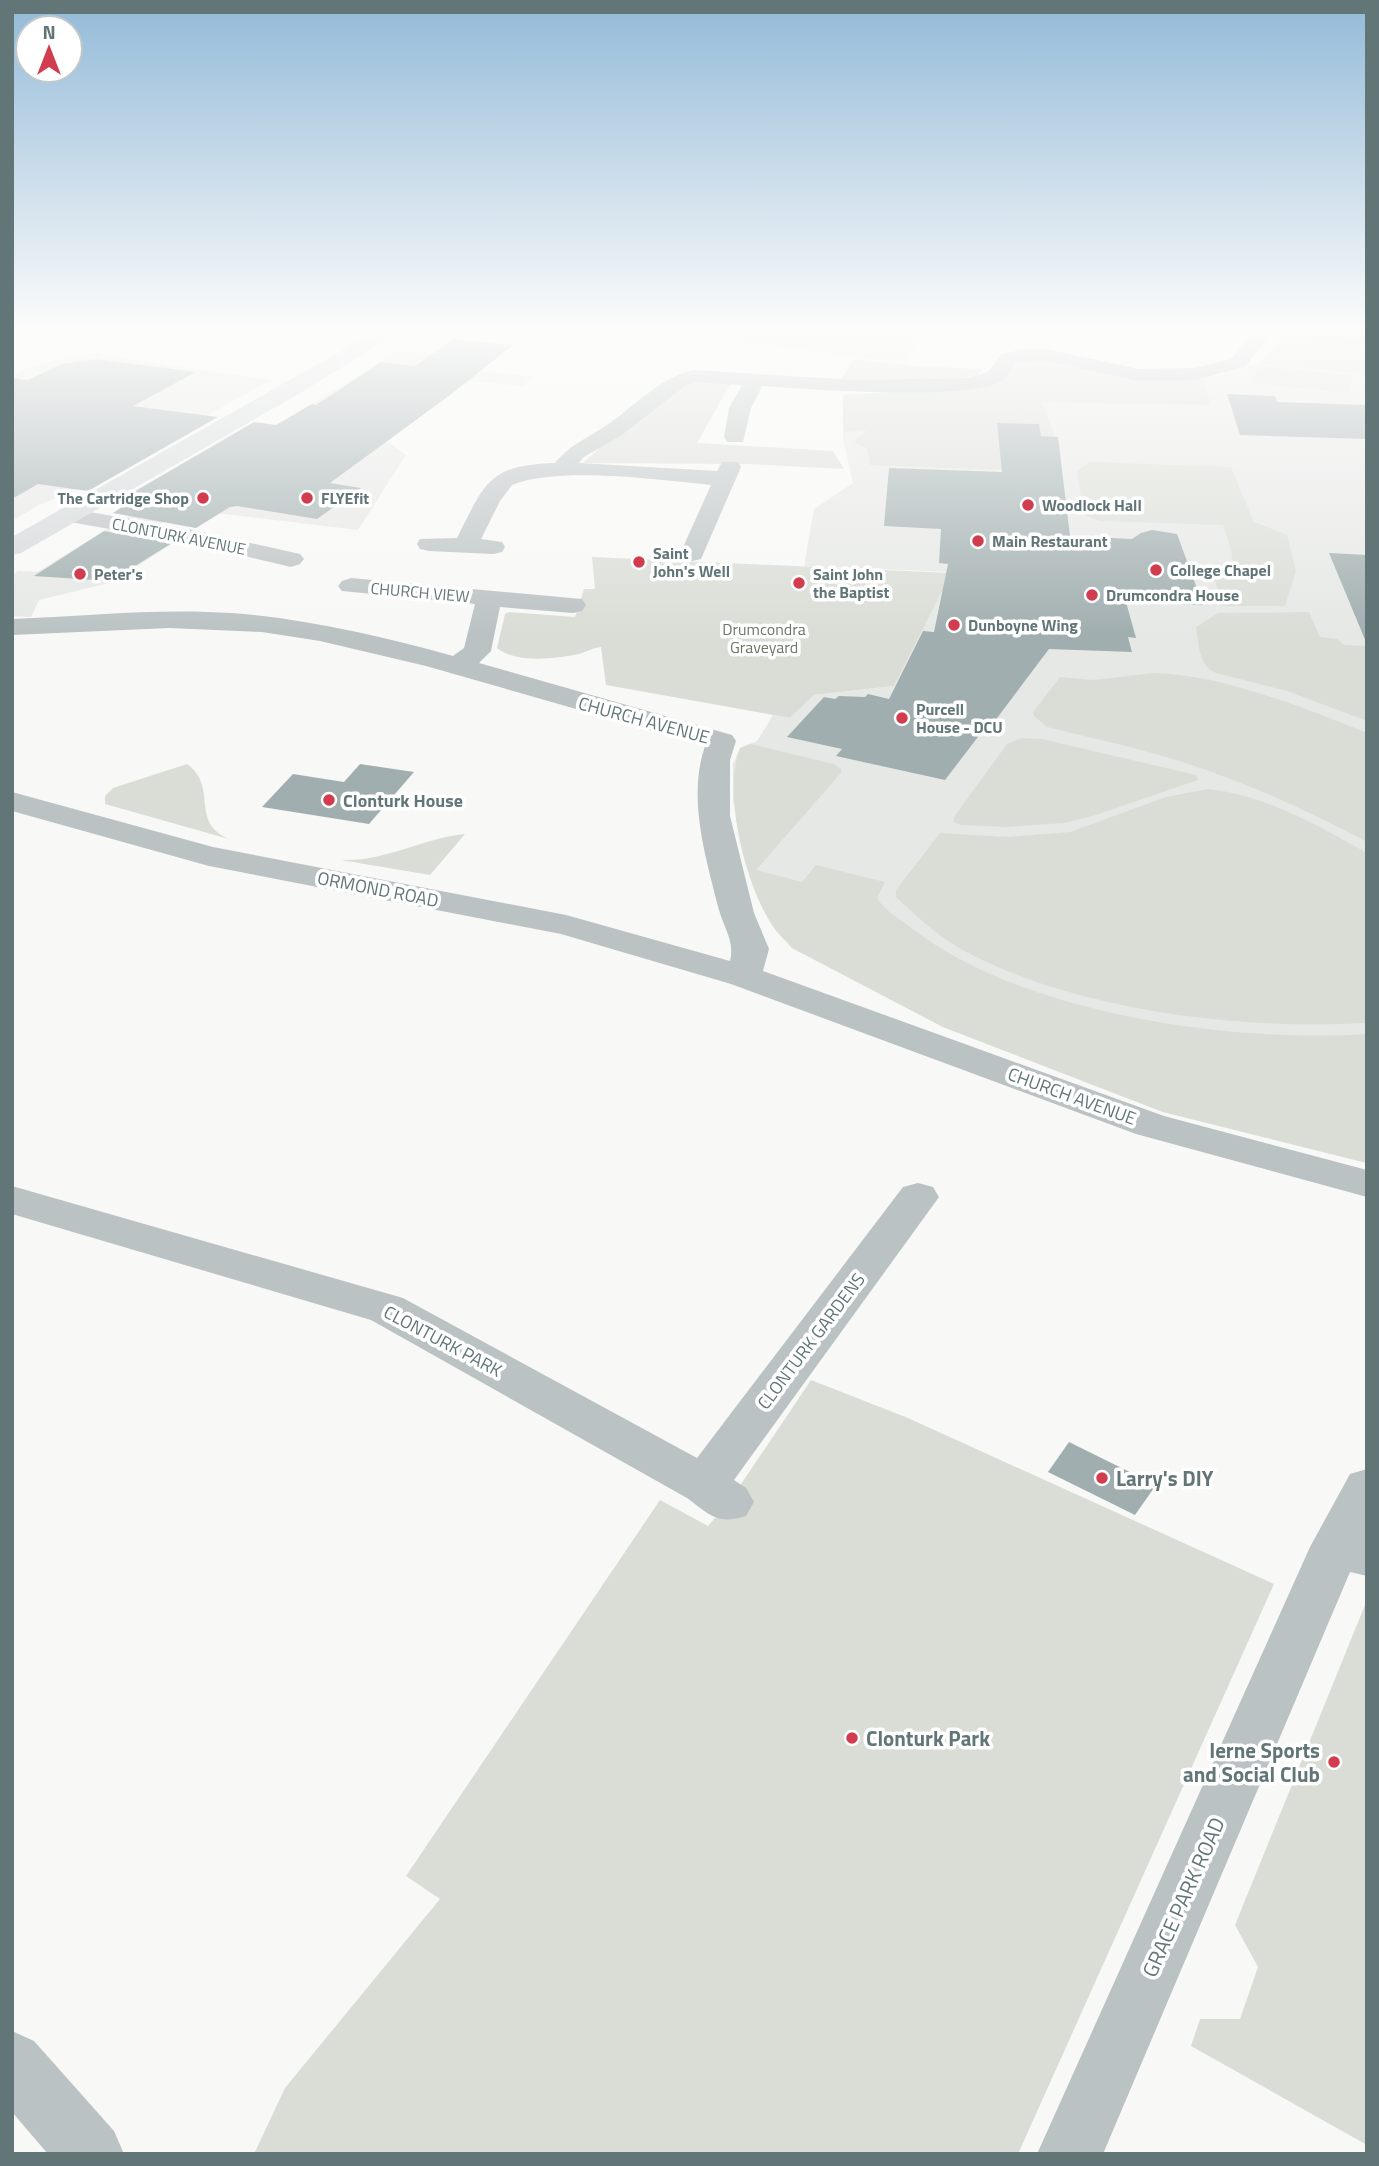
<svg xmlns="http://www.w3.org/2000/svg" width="1379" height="2166" font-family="'Titillium Web',sans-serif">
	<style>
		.built { fill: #e6e8e6 }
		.green { fill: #daddd6 }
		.building { fill: #a1aeaf }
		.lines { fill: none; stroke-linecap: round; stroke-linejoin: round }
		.minor { fill: #bbc2c3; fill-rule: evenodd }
		.major { fill: #d3d9d9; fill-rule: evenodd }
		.poi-dot { fill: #d13d4e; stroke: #fff; stroke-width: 2.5 }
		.labels { text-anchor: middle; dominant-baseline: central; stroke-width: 7; stroke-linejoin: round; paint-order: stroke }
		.far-poi-label { font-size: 16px; font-weight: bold; fill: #627678; stroke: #fff; text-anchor: start }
		.far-street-label { font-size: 16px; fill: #627678; stroke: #fff }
		.far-park-label { font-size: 16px; fill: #6e7765; stroke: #fff }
		.street-label { font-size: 18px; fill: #627678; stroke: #fff }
		.poi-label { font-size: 18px; font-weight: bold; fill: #627678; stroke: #fff; text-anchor: start }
		.near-poi-label { font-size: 21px; font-weight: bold; fill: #627678; stroke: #fff; text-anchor: start }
		.near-street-label { font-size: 21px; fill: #627678; stroke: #fff }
	</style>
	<rect width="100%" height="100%" fill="#f8f8f6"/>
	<g class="built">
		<path d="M 646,331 L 928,331 L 905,363 Z"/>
		<path d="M 398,351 L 457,356 L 445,367 L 533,377 L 522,386 L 469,381 L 387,441 L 406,455 L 358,530 L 184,509 L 152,529 L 184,536 L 113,582 L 39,600 L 31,617 L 12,616 L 12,575 L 18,571 L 37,572 Z"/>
		<path d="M 98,353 L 151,363 L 271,380 L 206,416 L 73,397 L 12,413 L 12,375 L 30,367 L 75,356 Z"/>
		<path d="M 1258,363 L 1367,375 L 1367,1163 L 1163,1112 L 943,1027 L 792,948 L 774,928 L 752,882 L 739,834 L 733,800 L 733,764 L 740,748 L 757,741 L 773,715 L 790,718 L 814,695 L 894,686 L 950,572 L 804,566 L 814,509 L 853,483 L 843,439 L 843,395 L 1192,379 L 1220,375 Z"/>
		<path d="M 12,442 L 113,473 L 37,506 L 12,521 Z"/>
	</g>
	<g class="green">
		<path d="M 678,331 L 832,331 L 815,347 Z"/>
		<path d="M 1283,334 L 1367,343 L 1367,375 L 1258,363 L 1273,350 Z"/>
		<path d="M 1026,358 L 1202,378 L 1211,405 L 1042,402 L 1055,437 L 1041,436 L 1039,424 L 997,423 L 1004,470 L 870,465 L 867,449 L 854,442 L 867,430 L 843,432 L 843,395 L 988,386 L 1016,361 Z"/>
		<path d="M 854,359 L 913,366 L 983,369 L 976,377 L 839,382 Z"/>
		<path d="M 1260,366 L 1354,375 L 1348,393 L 1251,383 Z"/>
		<path d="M 700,379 L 732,381 L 697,443 L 833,451 L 844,469 L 748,464 L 583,463 L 610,439 L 687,383 Z"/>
		<path d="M 1090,462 L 1231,467 L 1254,522 L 1287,535 L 1296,571 L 1285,606 L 1221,606 L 1213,570 L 1233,567 L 1231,549 L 1223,525 L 1100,521 L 1084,515 L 1077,471 Z"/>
		<path d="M 592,557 L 951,573 L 894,686 L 814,695 L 790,718 L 606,685 L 601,647 C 591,648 583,654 574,655 C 552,659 515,663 497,648 L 505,614 L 509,612 L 575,617 L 584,589 L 595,589 Z"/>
		<path d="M 1309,612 L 1320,637 L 1337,639 L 1344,645 L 1367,646 L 1367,721 L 1287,691 L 1216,673 C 1198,665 1199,644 1196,627 L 1218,613 Z"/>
		<path d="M 1154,673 C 1220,674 1305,708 1367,733 L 1367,842 C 1298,805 1227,774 1152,753 C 1117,743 1082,736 1047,727 L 1034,716 L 1033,712 L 1060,677 L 1093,680 Z"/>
		<path d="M 1022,738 L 1042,739 L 1196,775 L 1198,780 L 1096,815 L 1064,823 L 1007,827 L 961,825 L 953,822 L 954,817 L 1007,744 Z"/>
		<path d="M 750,744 L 834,764 L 841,769 L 841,773 L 756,870 L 802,882 L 816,865 L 885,882 L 877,898 C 885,911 900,919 913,929 C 1022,1014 1231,1043 1367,1034 L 1367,1163 L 1163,1112 L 943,1027 L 792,948 C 787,942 779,935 774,928 C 746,888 722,794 740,748 Z"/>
		<path d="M 187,764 C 219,787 189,822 229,839 L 105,804 L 105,796 L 113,788 Z"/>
		<path d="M 1208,789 C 1262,794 1320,826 1367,853 L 1367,1023 C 1244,1030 1088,1012 976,957 C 946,943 920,920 896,897 L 896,890 L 940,833 L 1008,837 L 1070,832 L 1166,797 Z"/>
		<path d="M 465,834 L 430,875 L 341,860 C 386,862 422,838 465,834 Z"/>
		<path d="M 811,1380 L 908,1418 L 1274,1584 L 1018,2154 L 254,2154 L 285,2088 L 440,1899 L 406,1876 L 660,1500 L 708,1526 L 729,1502 Z"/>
		<path d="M 1367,1600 L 1367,2145 L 1191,2046 L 1200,2019 L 1240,2019 L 1258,1967 L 1235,1925 Z"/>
	</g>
	<g class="building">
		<path d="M 453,339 L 513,345 L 450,395 L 330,483 L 361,488 L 317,519 L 237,506 L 230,507 L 196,528 L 113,513 L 136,498 L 125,497 L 254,422 L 276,425 L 312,404 L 316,405 L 381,362 L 415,366 Z"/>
		<path d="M 96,359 L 196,372 L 133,406 L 218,417 L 88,491 L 38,484 L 12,499 L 12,378 L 28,380 L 62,364 Z"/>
		<path d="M 1227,394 L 1275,396 L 1277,402 L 1367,405 L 1367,439 L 1240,435 Z"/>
		<path d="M 997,423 L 1039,424 L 1041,436 L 1058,437 L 1070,536 L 1132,539 L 1141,533 L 1152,530 L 1177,534 L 1203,605 L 1126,602 L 1136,638 L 1128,637 L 1132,652 L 1049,649 L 988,730 L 984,729 L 945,780 L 836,756 L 842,749 L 787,737 L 824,697 L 835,699 L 839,696 L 865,697 L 868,694 L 889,699 L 923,631 L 934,632 L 948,564 L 939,563 L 941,529 L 884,526 L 889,468 L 1002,472 Z"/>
		<path d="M 104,531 L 172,543 L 111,581 L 34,576 Z"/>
		<path d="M 1329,553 L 1367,555 L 1367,642 L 1366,642 Z"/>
		<path d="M 360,764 L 414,772 L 369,824 L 262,807 L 293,774 L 344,782 Z"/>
		<path d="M 1069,1442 L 1156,1485 L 1135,1515 L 1048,1472 Z"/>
	</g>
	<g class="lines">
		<g class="minor">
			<path d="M 1254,331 L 1273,331 L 1245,367 L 1195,380 L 1139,381 L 1046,361 L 1016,362 C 1012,368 1008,376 1003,380 C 974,402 804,389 762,386 L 751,408 L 743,442 L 727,442 L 724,437 L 729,408 L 742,385 L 695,382 L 686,385 L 622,435 L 584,457 L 579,463 L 717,471 L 722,462 L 738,462 L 741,467 L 701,559 L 692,561 L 683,559 L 680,554 L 711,485 C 659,480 559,466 512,485 L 500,501 L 481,539 L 502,542 L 505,547 L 502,552 L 493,554 L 429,551 L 420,549 L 417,544 L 420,539 L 457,538 C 485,483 488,465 555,463 C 571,444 586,439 607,425 C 635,406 659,378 693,370 L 855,380 L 969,378 L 988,372 L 1002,354 L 1023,349 L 1046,349 L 1139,369 L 1195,368 L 1231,359 Z"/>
			<path d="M 1282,331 L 1367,334 L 1367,346 L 1291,337 Z"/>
			<path d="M 67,508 L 193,530 L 300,554 L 304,559 L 300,564 L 291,567 L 193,544 L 59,520 L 55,515 L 59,510 Z"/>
			<path d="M 351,578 L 582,599 L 586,605 L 582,611 L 573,613 L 500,607 L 491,651 L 479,663 L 732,735 L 736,741 L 730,760 L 730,816 L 754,913 L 769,949 L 763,971 L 1164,1116 L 1367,1170 L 1367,1197 L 1136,1134 L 731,984 L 561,934 L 209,866 L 12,811 L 12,792 L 213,847 L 566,915 L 730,961 C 735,942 724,928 719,910 C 706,858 687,798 705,746 L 426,666 L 320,641 L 262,632 L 169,628 L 12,635 L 12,619 C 85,616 159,608 232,613 C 307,619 381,636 453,656 L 464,648 L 475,604 L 342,591 L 338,586 L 342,581 Z"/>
			<path d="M 918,1183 L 933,1187 L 939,1197 L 734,1480 L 746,1488 L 754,1502 L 746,1516 C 717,1525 710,1515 687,1498 L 371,1320 L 12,1214 L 12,1186 L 403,1298 L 697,1458 L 903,1187 Z"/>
			<path d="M 1367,1469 L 1367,1576 L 1350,1572 L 1103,2154 L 1037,2154 L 1310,1547 L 1350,1474 Z"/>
			<path d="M 12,2031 L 34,2041 L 114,2131 L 124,2154 L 48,2154 L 12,2112 Z"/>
		</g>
		<path class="major" d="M 376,331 L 399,331 L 304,391 L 21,553 L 12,555 L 12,537 Z"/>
	</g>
	<linearGradient id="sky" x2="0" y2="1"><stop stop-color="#93bad8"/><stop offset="0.52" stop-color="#fcfcfb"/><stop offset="1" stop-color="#fcfcfb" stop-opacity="0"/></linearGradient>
	<rect width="1379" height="635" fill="url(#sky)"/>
	<g class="poi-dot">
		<circle cx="203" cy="498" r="7"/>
		<circle cx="307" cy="498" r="7"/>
		<circle cx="1028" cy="505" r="7"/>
		<circle cx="978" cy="541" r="7"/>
		<circle cx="639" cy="562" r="7"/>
		<circle cx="1156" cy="570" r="7"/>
		<circle cx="80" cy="574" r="7"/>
		<circle cx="799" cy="583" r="7"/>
		<circle cx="1092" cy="595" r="7"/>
		<circle cx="954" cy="625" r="7"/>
		<circle cx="902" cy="718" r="7"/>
		<circle cx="329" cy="800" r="7"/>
		<circle cx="1102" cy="1478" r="7"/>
		<circle cx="852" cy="1738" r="7"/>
		<circle cx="1334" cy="1762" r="7"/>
	</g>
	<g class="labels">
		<g class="far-poi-label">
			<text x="189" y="498" text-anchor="end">The Cartridge Shop</text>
			<text x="321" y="498">FLYEfit</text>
			<text x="1042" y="505">Woodlock Hall</text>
			<text x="992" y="541">Main Restaurant</text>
			<text x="653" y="553">Saint<tspan x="653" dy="18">John's Well</tspan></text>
			<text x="1170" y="570">College Chapel</text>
			<text x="94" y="574">Peter's</text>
			<text x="813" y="574">Saint John<tspan x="813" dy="18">the Baptist</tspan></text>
			<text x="1106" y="595">Drumcondra House</text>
			<text x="968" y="625">Dunboyne Wing</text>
			<text x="916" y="709">Purcell<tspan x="916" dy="18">House - DCU</tspan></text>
		</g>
		<g class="far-street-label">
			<text transform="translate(179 536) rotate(11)">CLONTURK AVENUE</text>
			<text transform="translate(420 592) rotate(5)">CHURCH VIEW</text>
		</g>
		<g class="far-park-label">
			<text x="764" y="629">Drumcondra<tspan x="764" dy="18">Graveyard</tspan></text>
		</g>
		<g class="street-label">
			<text transform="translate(644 720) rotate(15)">CHURCH AVENUE</text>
			<text transform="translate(378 889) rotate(11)">ORMOND ROAD</text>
			<text transform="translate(1072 1096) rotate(20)">CHURCH AVENUE</text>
			<text transform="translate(443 1341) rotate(28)">CLONTURK PARK</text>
			<text transform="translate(811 1341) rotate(-53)">CLONTURK GARDENS</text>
		</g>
		<g class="poi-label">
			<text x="343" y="800">Clonturk House</text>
		</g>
		<g class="near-poi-label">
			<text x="1116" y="1478">Larry's DIY</text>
			<text x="866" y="1738">Clonturk Park</text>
			<text x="1320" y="1750" text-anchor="end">Ierne Sports<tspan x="1320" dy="24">and Social Club</tspan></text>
		</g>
		<g class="near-street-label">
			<text transform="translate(1183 1897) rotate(-66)">GRACE PARK ROAD</text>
		</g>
	</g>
	<rect width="1379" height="2166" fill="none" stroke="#627678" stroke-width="28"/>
	<g transform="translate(49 49)"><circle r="33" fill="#ffffff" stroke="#c0c8c9" stroke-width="2"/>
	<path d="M0-5L12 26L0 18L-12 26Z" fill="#d13d4e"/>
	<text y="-10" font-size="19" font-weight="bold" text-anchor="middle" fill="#627678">N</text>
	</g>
</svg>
